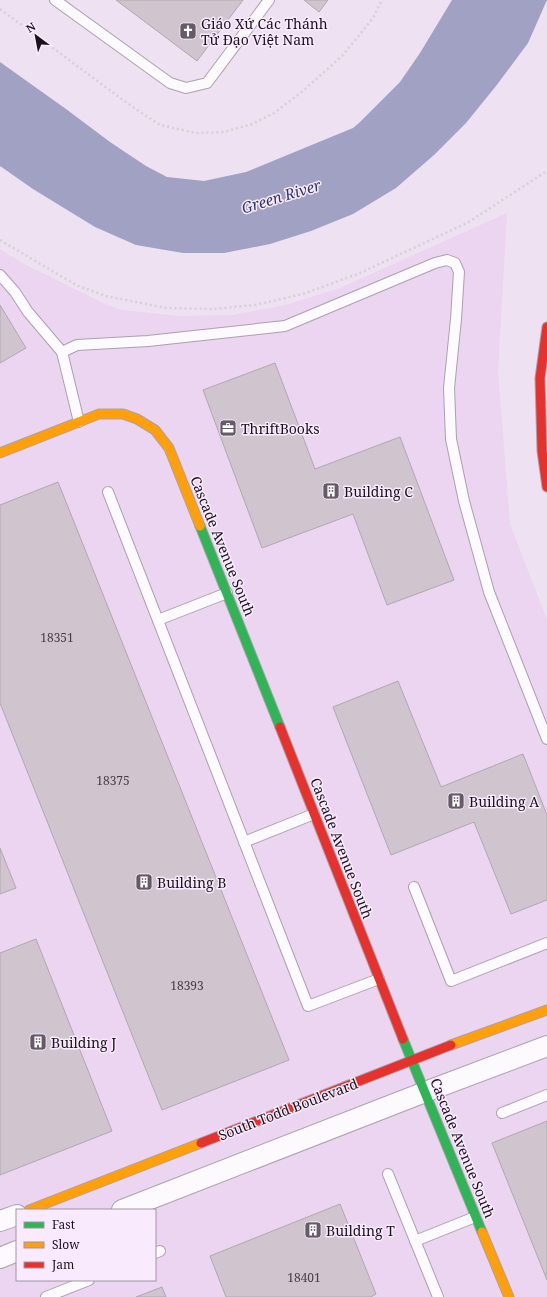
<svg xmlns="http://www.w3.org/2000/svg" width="547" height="1297" font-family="'Noto Serif',serif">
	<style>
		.built { fill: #ebd5f0; fill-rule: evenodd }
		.water { fill: #a0a1c3 }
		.building { fill: #d0c4cf; stroke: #b2a6b1 }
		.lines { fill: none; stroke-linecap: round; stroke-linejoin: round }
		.lane-casing { stroke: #aaa1ad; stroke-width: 12 }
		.street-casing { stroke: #aaa1ad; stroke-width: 22 }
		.fast-casing { stroke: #aaa1ad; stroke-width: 11 }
		.slow-casing { stroke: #aaa1ad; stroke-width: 11 }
		.jam-casing { stroke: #aaa1ad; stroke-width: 11 }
		.path { stroke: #d4d1d5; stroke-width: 2.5; stroke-dasharray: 2 3; stroke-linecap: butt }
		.lane { stroke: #fcfafd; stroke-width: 10 }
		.street { stroke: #fcfafd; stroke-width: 20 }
		.fast { stroke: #30b455; stroke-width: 9 }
		.slow { stroke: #ff9f0a; stroke-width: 9 }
		.jam { stroke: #e5322d; stroke-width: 9 }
		.labels { text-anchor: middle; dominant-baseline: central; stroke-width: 3; stroke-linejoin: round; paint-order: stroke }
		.number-label { font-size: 12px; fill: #483e4a }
		.poi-label { font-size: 14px; fill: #1b121d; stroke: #f9ebfd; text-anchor: start }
		.street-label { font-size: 14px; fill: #1b121d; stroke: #f9ebfd }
		.water-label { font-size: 15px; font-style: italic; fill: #30346c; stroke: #f9ebfd }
	</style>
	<rect width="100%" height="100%" fill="#eee1f1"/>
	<path class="built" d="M 507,213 L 498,371 L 510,524 L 547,620 L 547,1297 L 0,1297 L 0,249 L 22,263 L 107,305 L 122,310 L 179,316 L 233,315 L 285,305 L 340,288 ZM 17,1210 L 155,1210 L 155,1280 L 17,1280 Z"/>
	<path class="water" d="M 452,0 L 547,0 L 528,43 L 496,86 L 466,123 L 434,155 L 396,188 L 353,214 L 311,231 L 270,244 L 224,253 L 183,253 L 136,245 L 95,227 L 33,189 L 0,166 L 0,62 L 66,109 L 110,142 L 146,166 L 167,177 L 204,181 L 246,172 L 353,128 L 359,123 L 400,82 L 420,53 Z"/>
	<g class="building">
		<path d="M 116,0 L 243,0 L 197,61 Z"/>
		<path d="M 304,0 L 328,0 L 319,12 Z"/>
		<path d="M 0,305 L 26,348 L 0,363 Z"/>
		<path d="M 275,363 L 315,469 L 400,437 L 454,580 L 387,605 L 353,514 L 262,548 L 203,390 Z"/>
		<path d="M 58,482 L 289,1060 L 162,1110 L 0,703 L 0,505 Z"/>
		<path d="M 398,681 L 441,787 L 523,754 L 547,815 L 547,900 L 511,914 L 474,822 L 391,855 L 333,707 Z"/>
		<path d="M 0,848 L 16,888 L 0,894 Z"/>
		<path d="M 36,939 L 112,1131 L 0,1175 L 0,953 Z"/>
		<path d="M 547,1121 L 547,1280 L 492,1143 Z"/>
		<path d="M 340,1204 L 376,1294 L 372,1296 L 372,1297 L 226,1297 L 210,1256 Z"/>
		<path d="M 162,1287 L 166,1297 L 136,1297 Z"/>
	</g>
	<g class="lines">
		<g class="lane-casing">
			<g id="lane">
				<path d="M 55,0 L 170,83 L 186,88 L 207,83 L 269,0"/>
				<path d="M 0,275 L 15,292 L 28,312 L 62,352"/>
				<path d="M 79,422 L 62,352 L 77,345 L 148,341 L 285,326 L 435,263 L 447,260 L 455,263 L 459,272 L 456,319 L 449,388 L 451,439 L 464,501 L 489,592 L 547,739"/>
				<path d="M 108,492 L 308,1006 L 379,979"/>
				<path d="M 158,620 L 227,593"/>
				<path d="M 244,842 L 314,814"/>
				<path d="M 414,887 L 451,981 L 547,943"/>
				<path d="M 502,1113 L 547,1095"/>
				<path d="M 388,1174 L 438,1297"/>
				<path d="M 415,1241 L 475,1217"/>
				<path d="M 155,1253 L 160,1251"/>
				<path d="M 46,1297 L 89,1280"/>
			</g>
		</g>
		<g class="street-casing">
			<g id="street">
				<path d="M 122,1210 L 425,1092 L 547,1046"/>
				<path d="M 0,1221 L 17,1215"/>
				<path d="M 0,1258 L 17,1251"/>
			</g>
		</g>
		<g class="fast-casing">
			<g id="fast">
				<path d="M 200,526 L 280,727"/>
				<path d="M 403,1039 L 482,1232"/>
			</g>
		</g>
		<g class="slow-casing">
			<g id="slow">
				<path d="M 0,453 L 99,414 L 123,414 L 137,419 L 155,430 L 169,448 L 200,526"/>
				<path d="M 451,1045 L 547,1010"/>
				<path d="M 29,1210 L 201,1143"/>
				<path d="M 482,1232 L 509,1297"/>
			</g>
		</g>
		<g class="jam-casing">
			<g id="jam">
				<path d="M 547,327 L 540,378 L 542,451 L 547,487"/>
				<path d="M 280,727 L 403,1039"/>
				<path d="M 201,1143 L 451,1045"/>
			</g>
		</g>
		<g class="path">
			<path d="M 0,9 L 134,108 L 160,125 L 196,133 L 224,132 L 252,124 L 274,113 L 303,91 L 343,55 L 373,18 L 382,0"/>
			<path d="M 0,240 L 76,285 L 106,296 L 166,308 L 214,309 L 255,305 L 303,294 L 360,273 L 467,223 L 547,171"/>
		</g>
		<use href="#lane" class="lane"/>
		<use href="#street" class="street"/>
		<use href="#fast" class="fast"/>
		<use href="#slow" class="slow"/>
		<use href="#jam" class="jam"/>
	</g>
	<defs>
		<g id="church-square" transform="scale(0.9)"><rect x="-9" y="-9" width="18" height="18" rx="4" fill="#655a67" stroke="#f9ebfd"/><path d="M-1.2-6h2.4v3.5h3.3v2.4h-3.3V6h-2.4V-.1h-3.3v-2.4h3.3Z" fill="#fff"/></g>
		<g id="office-square" transform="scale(0.9)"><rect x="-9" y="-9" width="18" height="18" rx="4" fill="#655a67" stroke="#f9ebfd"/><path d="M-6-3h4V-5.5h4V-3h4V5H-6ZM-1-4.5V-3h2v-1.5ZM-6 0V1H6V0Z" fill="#fff"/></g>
		<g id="building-square" transform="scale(0.9)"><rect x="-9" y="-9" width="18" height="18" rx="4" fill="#655a67" stroke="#f9ebfd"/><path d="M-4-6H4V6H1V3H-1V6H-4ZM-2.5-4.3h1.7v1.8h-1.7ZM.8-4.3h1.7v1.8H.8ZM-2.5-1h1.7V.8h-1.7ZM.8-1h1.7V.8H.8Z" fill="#fff"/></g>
	</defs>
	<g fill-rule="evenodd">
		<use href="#church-square" x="188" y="31"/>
		<use href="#office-square" x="228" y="428"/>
		<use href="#building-square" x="331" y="491"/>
		<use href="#building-square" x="456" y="801"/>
		<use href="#building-square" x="144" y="882"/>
		<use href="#building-square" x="38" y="1042"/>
		<use href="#building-square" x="313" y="1230"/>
	</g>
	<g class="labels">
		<g class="number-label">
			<text x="57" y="637">18351</text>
			<text x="113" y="780">18375</text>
			<text x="187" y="985">18393</text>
			<text x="304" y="1277">18401</text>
		</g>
		<g class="poi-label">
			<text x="201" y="23">Giáo Xứ Các Thánh<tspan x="201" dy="16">Tử Đạo Việt Nam</tspan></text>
			<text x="241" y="428">ThriftBooks</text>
			<text x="344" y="491">Building C</text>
			<text x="469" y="801">Building A</text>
			<text x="157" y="882">Building B</text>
			<text x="51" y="1042">Building J</text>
			<text x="326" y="1230">Building T</text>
		</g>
		<g class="street-label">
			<text transform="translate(223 546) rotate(68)">Cascade Avenue South</text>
			<text transform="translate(342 848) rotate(69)">Cascade Avenue South</text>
			<text transform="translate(288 1109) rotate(-21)">South Todd Boulevard</text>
			<text transform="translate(463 1148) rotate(68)">Cascade Avenue South</text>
		</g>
		<g class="water-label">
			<text transform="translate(281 196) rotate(-17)">Green River</text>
		</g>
	</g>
	<rect x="16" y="1209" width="140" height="72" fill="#f9ebfd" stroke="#a094a3"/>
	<rect x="24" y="1222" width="20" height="6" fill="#30b455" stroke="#a094a3"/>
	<text x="52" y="1229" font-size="12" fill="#1b121d">Fast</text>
	<rect x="24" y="1242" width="20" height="6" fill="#ff9f0a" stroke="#a094a3"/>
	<text x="52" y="1249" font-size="12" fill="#1b121d">Slow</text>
	<rect x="24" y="1262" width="20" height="6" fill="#e5322d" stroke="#a094a3"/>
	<text x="52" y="1269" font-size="12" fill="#1b121d">Jam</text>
	<g transform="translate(36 36) rotate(328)" stroke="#f9ebfd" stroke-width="3" paint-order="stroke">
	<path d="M0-3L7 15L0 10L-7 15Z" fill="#1b121d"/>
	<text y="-6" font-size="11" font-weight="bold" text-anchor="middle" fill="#1b121d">N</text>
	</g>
</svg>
